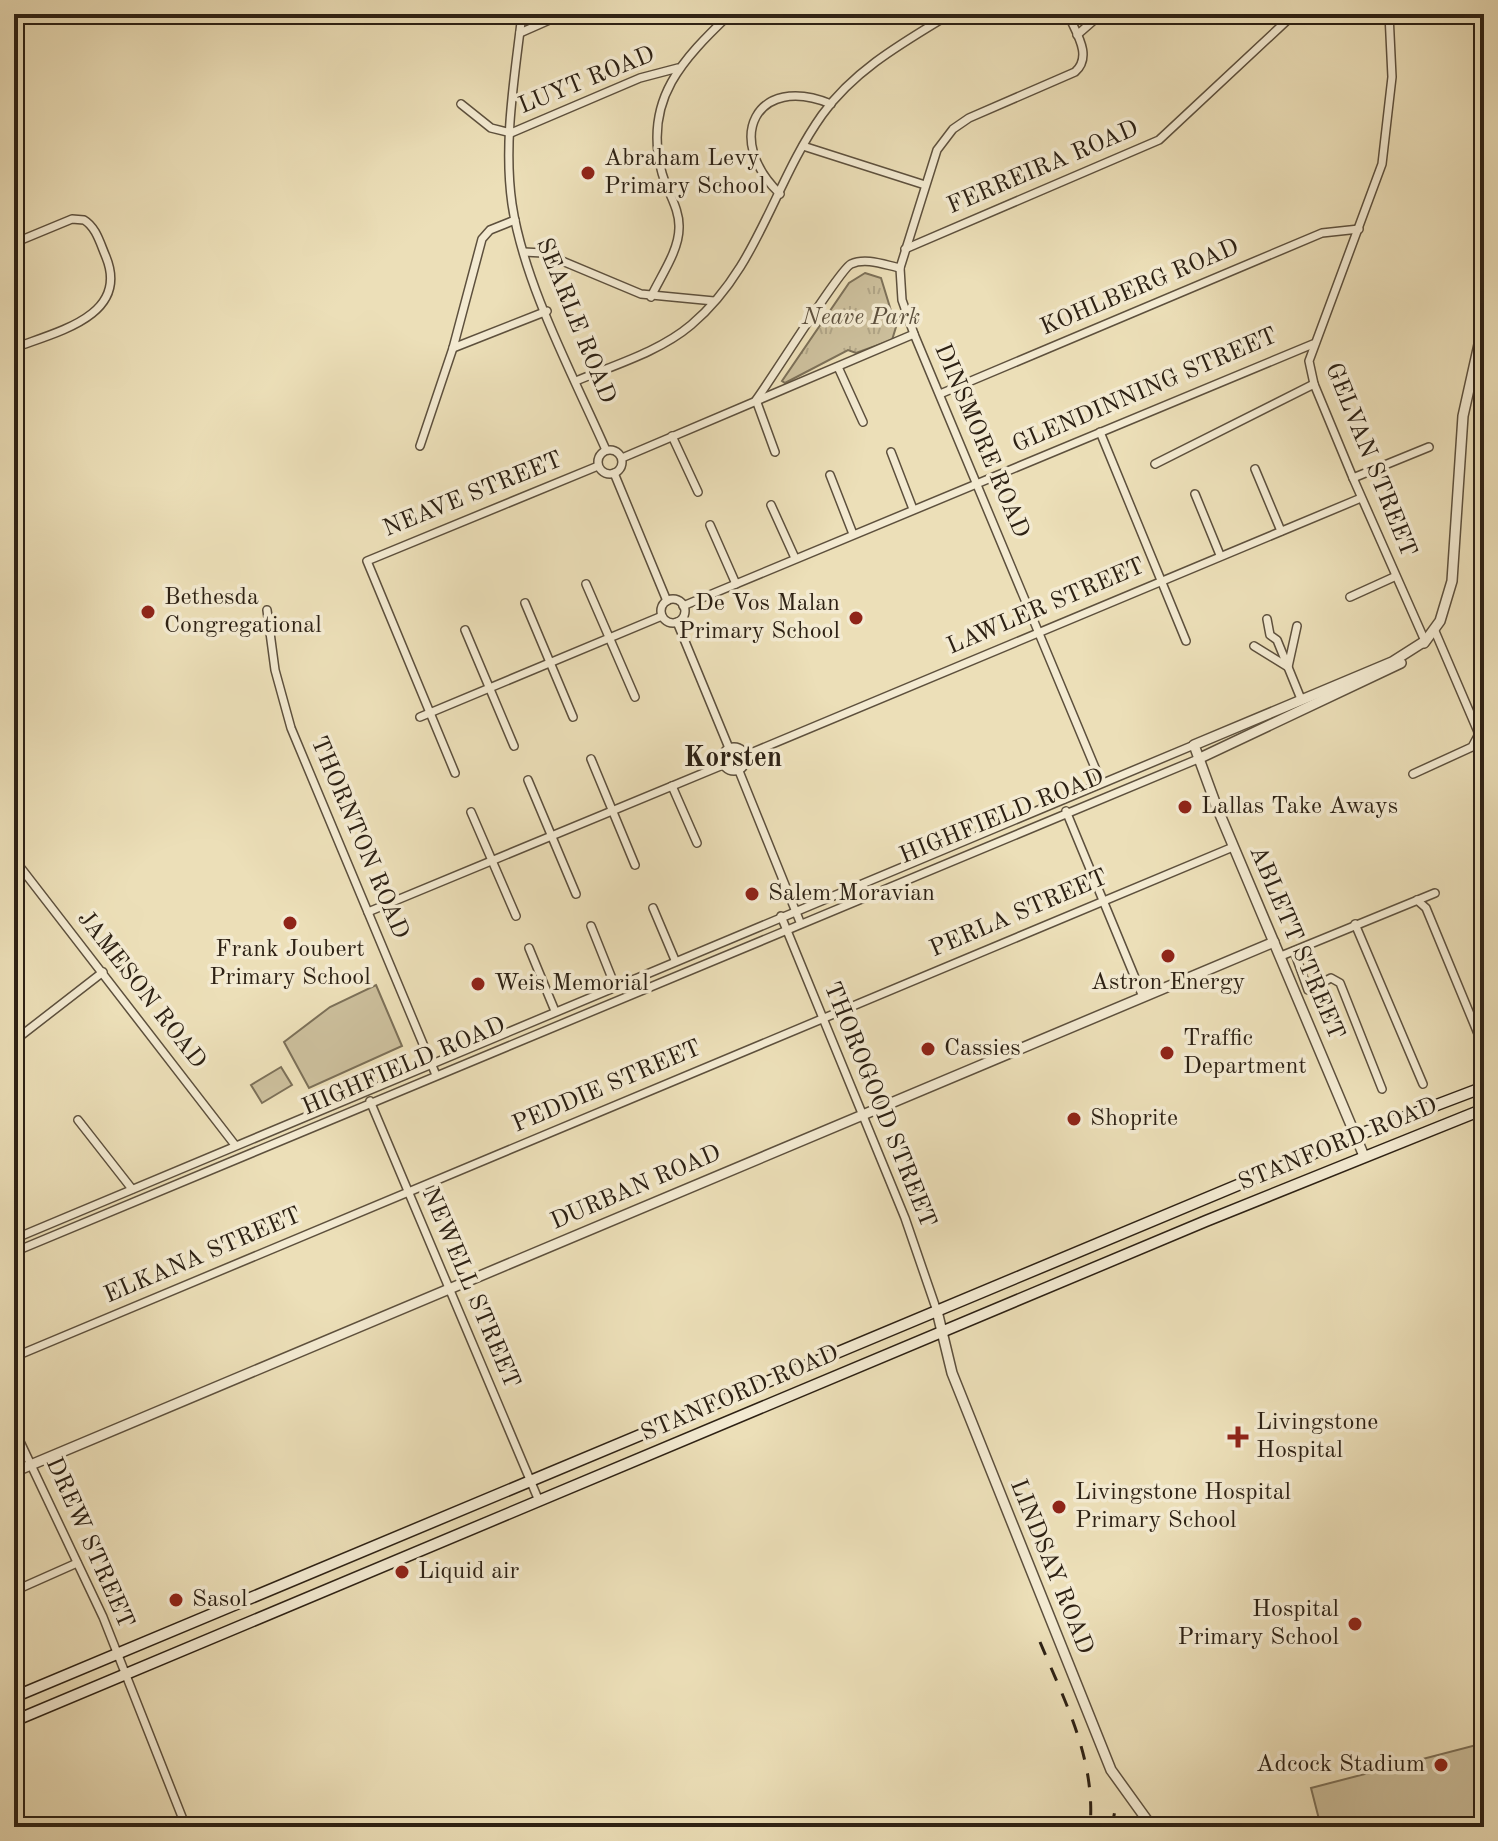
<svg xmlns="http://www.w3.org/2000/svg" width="1498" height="1841" font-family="'Old Standard TT',serif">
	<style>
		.grass { fill: #ccbf9c; stroke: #7c7058; stroke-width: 2 }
		.park { fill: url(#park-tufts); stroke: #7c7058; stroke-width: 2 }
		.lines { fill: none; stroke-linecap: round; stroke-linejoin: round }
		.minor-casing { stroke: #5d503d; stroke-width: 10 }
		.tertiary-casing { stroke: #5d503d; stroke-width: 12 }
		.secondary-casing { stroke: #2d2114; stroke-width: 13 }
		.minor { stroke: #f3ead1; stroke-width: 7 }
		.tertiary { stroke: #f3ead1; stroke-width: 9 }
		.secondary { stroke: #f3ead1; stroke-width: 10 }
		.rail { stroke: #2d2114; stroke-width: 3; stroke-dasharray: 14 14; stroke-linecap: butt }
		.poi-dot { fill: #8f2418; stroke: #f3ead1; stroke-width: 3 }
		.labels { text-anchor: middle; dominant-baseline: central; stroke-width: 7; stroke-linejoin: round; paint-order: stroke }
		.street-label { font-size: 24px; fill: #2d2114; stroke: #f3ead1 }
		.poi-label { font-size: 24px; fill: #2d2114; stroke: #f3ead1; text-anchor: start }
		.park-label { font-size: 24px; font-style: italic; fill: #5d503d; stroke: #f3ead1 }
		.quarter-label { font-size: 28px; font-weight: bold; fill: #2d2114; stroke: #f3ead1 }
	</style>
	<defs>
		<pattern id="park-tufts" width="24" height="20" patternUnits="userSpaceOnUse" patternTransform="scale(2)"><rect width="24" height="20" fill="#ccbf9c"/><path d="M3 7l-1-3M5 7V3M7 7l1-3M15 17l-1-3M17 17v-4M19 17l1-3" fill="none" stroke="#b0a486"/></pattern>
	</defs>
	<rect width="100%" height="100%" fill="#ecdfb8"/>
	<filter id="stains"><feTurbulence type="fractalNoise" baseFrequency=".0025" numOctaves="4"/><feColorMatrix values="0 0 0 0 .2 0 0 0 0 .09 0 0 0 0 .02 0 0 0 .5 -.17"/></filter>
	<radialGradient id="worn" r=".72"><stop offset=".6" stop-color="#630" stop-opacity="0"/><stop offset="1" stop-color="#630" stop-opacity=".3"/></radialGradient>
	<g class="grass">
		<path d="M 376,985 L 402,1046 L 309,1088 L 284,1042 L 330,1007 Z"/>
		<path d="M 281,1067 L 292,1085 L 262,1103 L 251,1085 Z"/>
		<path d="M 1484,1743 L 1484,1827 L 1321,1827 L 1311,1788 Z"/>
	</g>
	<path class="park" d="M 865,273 L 881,278 L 896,327 L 892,340 L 856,353 L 848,350 L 785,383 L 782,381 L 849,283 Z"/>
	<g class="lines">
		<g class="minor-casing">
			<g id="minor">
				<path d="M 522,14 C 515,75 503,142 512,204 C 524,284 573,375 606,450"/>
				<path d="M 1068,14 C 1076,33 1093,56 1075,72 L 969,118 L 953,129 L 937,150 L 900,268 L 902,300 L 914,334 L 1101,782"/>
				<path d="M 1389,14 L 1392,77 L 1382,164 L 1309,361 L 1314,384 L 1353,478 L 1425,641"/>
				<path d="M 520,33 L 563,14"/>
				<path d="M 1077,35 L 1101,14"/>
				<path d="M 461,104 L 491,128 L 511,133 L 640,78 L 678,68"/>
				<path d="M 803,146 L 925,185"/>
				<path d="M 780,194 C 723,139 756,73 831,104"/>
				<path d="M 14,243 L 72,219 L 84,220 C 96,227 100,243 106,257 C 130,316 56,332 14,348"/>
				<path d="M 905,249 L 1159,140 L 1294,14"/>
				<path d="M 524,252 L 543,253 L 641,294 L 714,301"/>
				<path d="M 651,297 C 660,277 679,251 679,228 C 680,207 665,189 661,169 C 644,99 683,59 730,14"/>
				<path d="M 453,348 L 547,311"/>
				<path d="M 838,367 L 863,422"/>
				<path d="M 576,381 C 614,365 659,352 691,325 C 758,269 773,184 822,115 C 854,70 904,42 950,14"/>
				<path d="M 940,394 L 1322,233 L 1359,229"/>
				<path d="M 1100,432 L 1186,641"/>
				<path d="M 672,436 L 698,492"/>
				<path d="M 420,446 L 453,348 L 482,239 L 490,230 L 515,220"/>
				<circle cx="610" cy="462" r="12"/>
				<path d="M 775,452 L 756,400 C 771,380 840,269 851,264 C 866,257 885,265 900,268"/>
				<path d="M 891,452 L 913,509"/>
				<path d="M 622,458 L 914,334"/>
				<path d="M 1155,464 L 1314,384"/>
				<path d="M 1255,469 L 1281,531"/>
				<path d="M 614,473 L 667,601"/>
				<path d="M 830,475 L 853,534"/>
				<path d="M 1353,478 L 1429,447"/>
				<path d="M 1195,494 L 1220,555"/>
				<path d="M 771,505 L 795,558"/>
				<path d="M 710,525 L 736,584"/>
				<path d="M 586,584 L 635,697"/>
				<path d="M 1350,597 L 1394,577"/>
				<circle cx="673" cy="611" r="12"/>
				<path d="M 525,603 L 573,717"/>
				<path d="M 683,606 L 1313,344"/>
				<path d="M 267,610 L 275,670 L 291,728 L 436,1075"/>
				<path d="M 1267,619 L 1270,635 L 1277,640 L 1301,699"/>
				<path d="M 677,622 L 729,748"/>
				<path d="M 465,630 L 514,746"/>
				<path d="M 1254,646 L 1288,667 L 1297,626"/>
				<path d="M 420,717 L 662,616"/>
				<circle cx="734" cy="759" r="12"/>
				<path d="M 746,755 L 1361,498"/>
				<path d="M 591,759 L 635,865"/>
				<path d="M 739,771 L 800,922"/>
				<path d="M 455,773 L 367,561 L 598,466"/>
				<path d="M 1413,774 L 1472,747 L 1479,734 L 1434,629"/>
				<path d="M 528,780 L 576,894"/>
				<path d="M 672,786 L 697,843"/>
				<path d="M 1066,811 L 1143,997"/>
				<path d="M 471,812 L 516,916"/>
				<path d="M 14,859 L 235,1145"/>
				<path d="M 1417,900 L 1426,908 L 1479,1036"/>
				<path d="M 653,908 L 675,960"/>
				<path d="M 368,912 L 723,765"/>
				<path d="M 781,916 L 905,1218 L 937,1311"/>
				<path d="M 1355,924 L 1423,1084"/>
				<path d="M 591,926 L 615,986"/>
				<path d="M 529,948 L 555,1011"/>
				<path d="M 1294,951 L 1308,990 L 1331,978 L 1340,983 L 1382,1089"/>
				<path d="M 1281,956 L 1435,893"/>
				<path d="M 14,1041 L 103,972"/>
				<path d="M 370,1101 L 539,1501"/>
				<path d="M 78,1120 L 132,1189"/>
				<path d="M 14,1239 L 1194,745"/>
				<path d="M 14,1252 L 1198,759"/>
				<path d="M 14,1357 L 1233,847"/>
				<path d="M 14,1429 L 103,1617 L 186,1827"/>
				<path d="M 14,1591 L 77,1563"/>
			</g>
		</g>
		<g class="tertiary-casing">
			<g id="tertiary">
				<path d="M 1424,643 L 1440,621 L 1452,581 L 1463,416 L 1484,322"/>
				<path d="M 1198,759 L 1401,663"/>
				<path d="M 1364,1156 L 1216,805 L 1194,745 L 1392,662 L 1425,641"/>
				<path d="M 937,1311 L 952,1373 L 1111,1770 L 1152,1827"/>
				<path d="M 14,1472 L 1274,942"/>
			</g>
		</g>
		<g class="secondary-casing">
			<g id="secondary">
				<path d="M 14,1697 L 1355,1136 L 1484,1087"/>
				<path d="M 14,1721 L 1206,1221 L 1484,1109"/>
			</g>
		</g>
		<use href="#minor" class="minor"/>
		<use href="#tertiary" class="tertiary"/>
		<use href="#secondary" class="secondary"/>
		<g class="rail">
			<path d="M 1040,1642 C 1065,1702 1096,1760 1090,1827"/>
			<path d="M 1112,1827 L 1116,1804"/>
		</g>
	</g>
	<g class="poi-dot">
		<circle cx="588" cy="173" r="8"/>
		<circle cx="148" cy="612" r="8"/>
		<circle cx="856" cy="618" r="8"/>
		<circle cx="1185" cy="807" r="8"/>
		<circle cx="752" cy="894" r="8"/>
		<circle cx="290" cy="923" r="8"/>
		<circle cx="1168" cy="956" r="8"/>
		<circle cx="478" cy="984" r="8"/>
		<circle cx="928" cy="1049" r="8"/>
		<circle cx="1167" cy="1053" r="8"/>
		<circle cx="1074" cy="1119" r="8"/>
		<path d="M1234 1425h8v8h8v8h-8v8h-8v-8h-8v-8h8z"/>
		<circle cx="1059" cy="1507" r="8"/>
		<circle cx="402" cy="1572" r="8"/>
		<circle cx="176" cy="1600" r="8"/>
		<circle cx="1355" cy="1624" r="8"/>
		<circle cx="1441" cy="1765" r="8"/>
	</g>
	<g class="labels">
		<g class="street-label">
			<text transform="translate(587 81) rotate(-22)">LUYT ROAD</text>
			<text transform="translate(1043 168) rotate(-23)">FERREIRA ROAD</text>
			<text transform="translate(1140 288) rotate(-23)">KOHLBERG ROAD</text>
			<text transform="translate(575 321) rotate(68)">SEARLE ROAD</text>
			<text transform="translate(1145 391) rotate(-23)">GLENDINNING STREET</text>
			<text transform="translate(981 441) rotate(67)">DINSMORE ROAD</text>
			<text transform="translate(1370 460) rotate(68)">GELVAN STREET</text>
			<text transform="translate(473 495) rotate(-22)">NEAVE STREET</text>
			<text transform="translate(1046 607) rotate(-23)">LAWLER STREET</text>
			<text transform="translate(1002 817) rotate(-22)">HIGHFIELD ROAD</text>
			<text transform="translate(359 838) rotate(67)">THORNTON ROAD</text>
			<text transform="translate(1019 914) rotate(-23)">PERLA STREET</text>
			<text transform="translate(1296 943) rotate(67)">ABLETT STREET</text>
			<text transform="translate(141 990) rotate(52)">JAMESON ROAD</text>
			<text transform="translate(404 1067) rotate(-23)">HIGHFIELD ROAD</text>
			<text transform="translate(607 1087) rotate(-23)">PEDDIE STREET</text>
			<text transform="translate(879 1105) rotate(68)">THOROGOOD STREET</text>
			<text transform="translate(1338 1145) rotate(-22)">STANFORD ROAD</text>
			<text transform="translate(636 1188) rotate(-23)">DURBAN ROAD</text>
			<text transform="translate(203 1256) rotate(-23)">ELKANA STREET</text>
			<text transform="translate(470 1288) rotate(67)">NEWELL STREET</text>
			<text transform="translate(740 1394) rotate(-23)">STANFORD ROAD</text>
			<text transform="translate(89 1543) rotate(66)">DREW STREET</text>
			<text transform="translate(1051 1567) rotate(68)">LINDSAY ROAD</text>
		</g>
		<g class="poi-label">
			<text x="604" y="159">Abraham Levy<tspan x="604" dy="28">Primary School</tspan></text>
			<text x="164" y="598">Bethesda<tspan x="164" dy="28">Congregational</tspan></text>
			<text x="840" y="604" text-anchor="end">De Vos Malan<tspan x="840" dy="28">Primary School</tspan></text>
			<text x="1201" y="807">Lallas Take Aways</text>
			<text x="768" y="894">Salem Moravian</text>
			<text x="290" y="950" text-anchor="middle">Frank Joubert<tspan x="290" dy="28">Primary School</tspan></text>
			<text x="1168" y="983" text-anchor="middle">Astron Energy</text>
			<text x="494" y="984">Weis Memorial</text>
			<text x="1183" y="1039">Traffic<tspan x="1183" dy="28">Department</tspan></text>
			<text x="944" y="1049">Cassies</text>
			<text x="1090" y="1119">Shoprite</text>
			<text x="1256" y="1423">Livingstone<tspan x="1256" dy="28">Hospital</tspan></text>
			<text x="1075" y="1493">Livingstone Hospital<tspan x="1075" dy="28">Primary School</tspan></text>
			<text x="418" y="1572">Liquid air</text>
			<text x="192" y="1600">Sasol</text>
			<text x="1339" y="1610" text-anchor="end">Hospital<tspan x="1339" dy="28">Primary School</tspan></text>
			<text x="1425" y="1765" text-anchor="end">Adcock Stadium</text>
		</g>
		<g class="park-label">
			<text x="861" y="318">Neave Park</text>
		</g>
		<g class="quarter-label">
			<text x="733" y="759">Korsten</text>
		</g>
	</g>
	<rect width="1498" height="1841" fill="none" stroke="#ecdfb8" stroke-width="48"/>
	<rect x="16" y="16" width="1466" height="1809" fill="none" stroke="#2d2114" stroke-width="4"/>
	<rect x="24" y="24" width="1450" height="1793" fill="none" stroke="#2d2114" stroke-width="2"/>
	<rect width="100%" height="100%" filter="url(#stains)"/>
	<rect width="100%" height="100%" fill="url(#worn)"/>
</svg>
